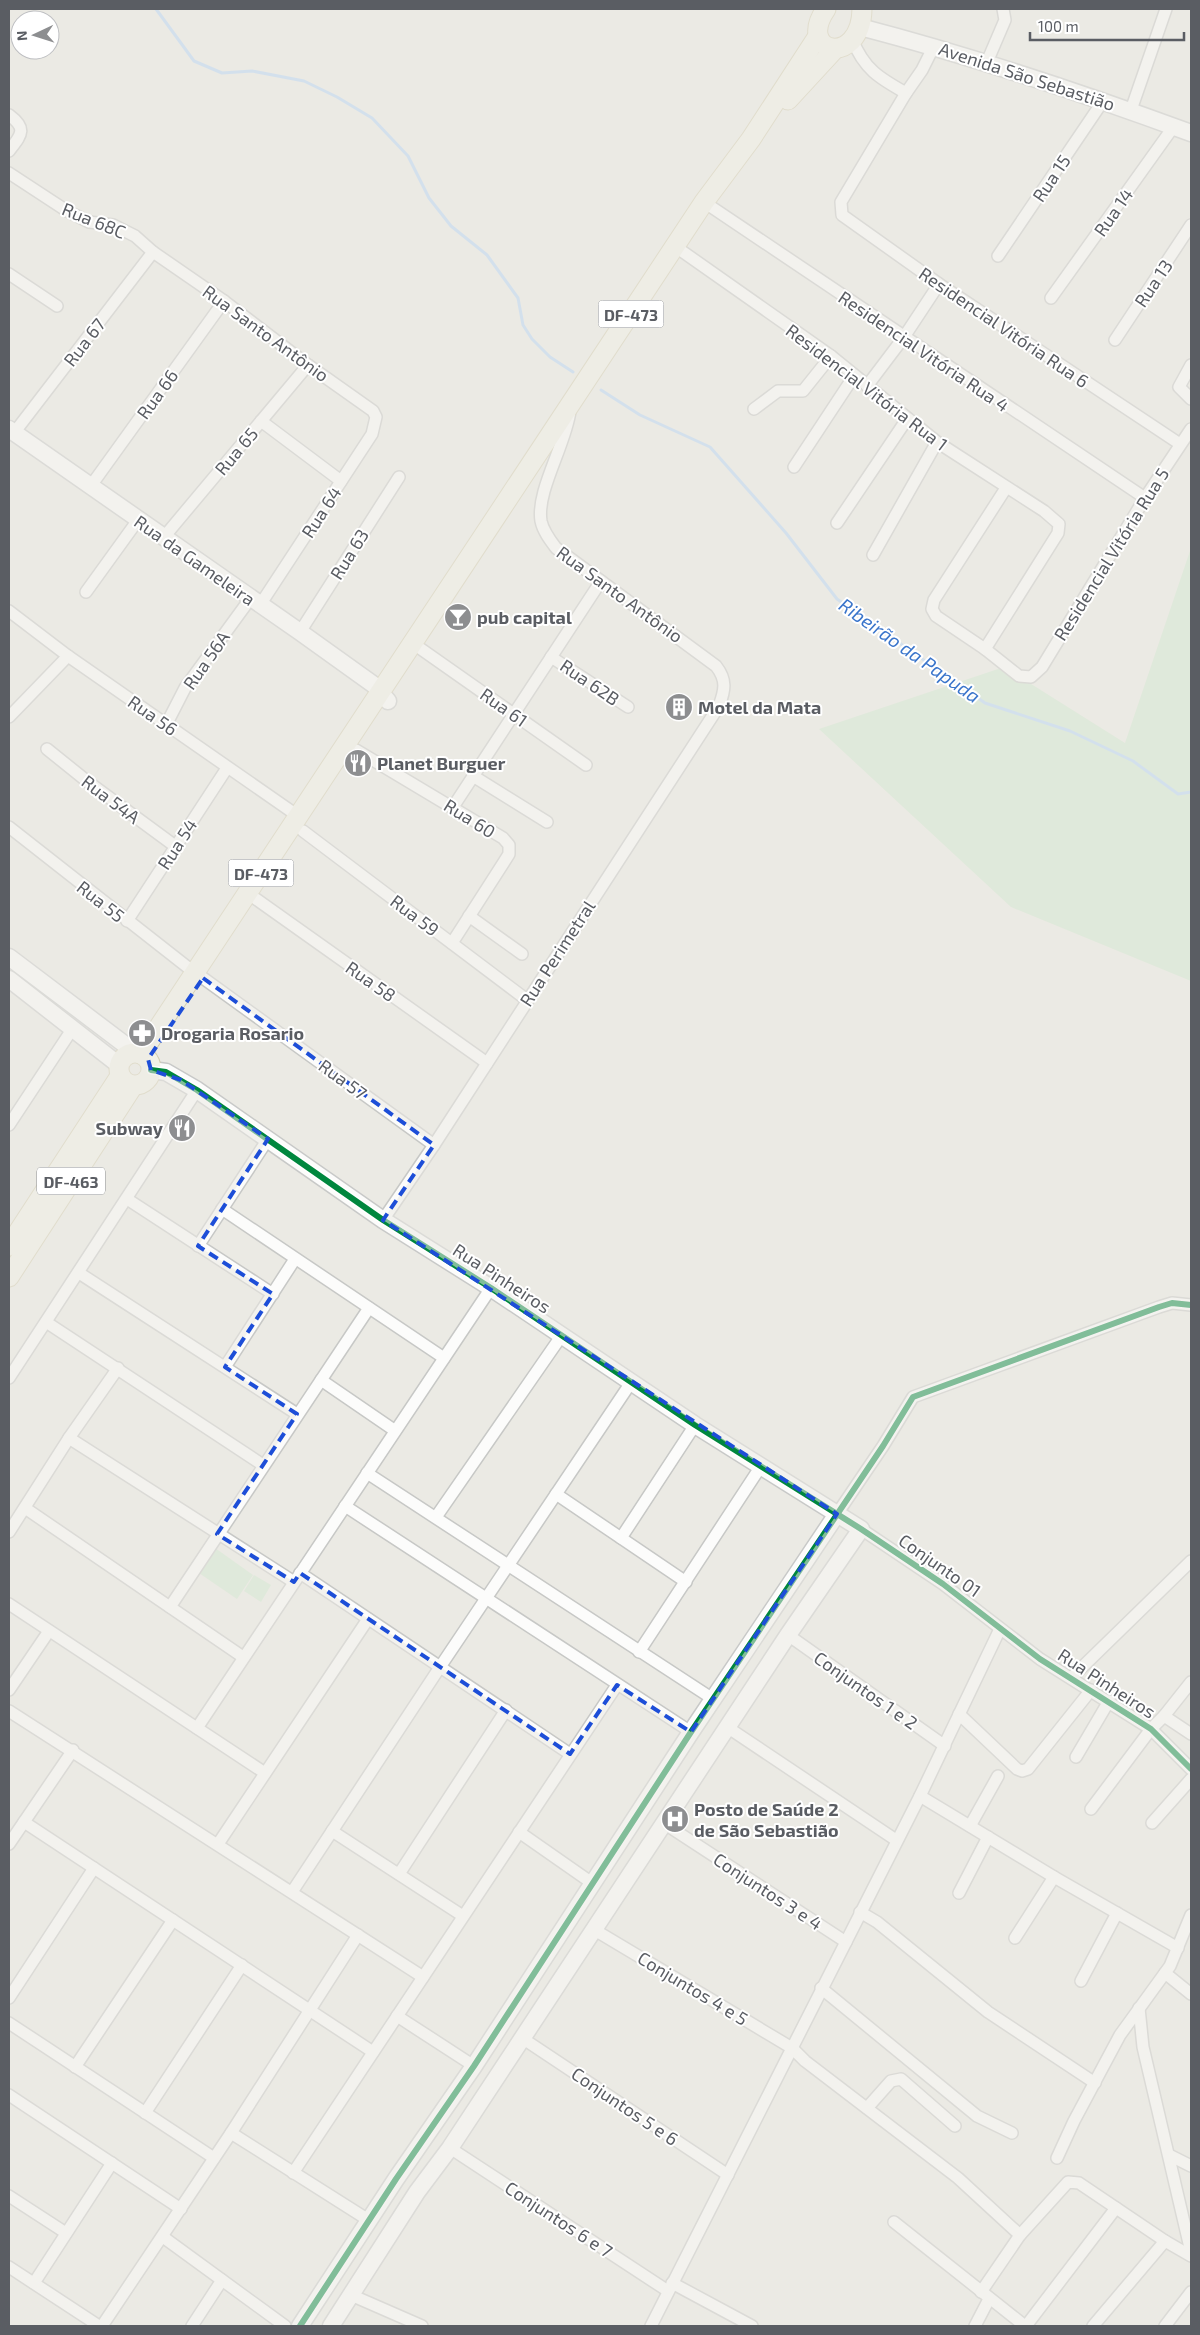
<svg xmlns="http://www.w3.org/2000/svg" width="1200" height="2335" font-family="'Exo 2',sans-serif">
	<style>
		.green { fill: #d1e9d0 }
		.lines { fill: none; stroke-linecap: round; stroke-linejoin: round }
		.stream { stroke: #b6d6f7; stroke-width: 3 }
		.street-casing { stroke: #c7c8c6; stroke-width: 14 }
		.secondary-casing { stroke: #c8c9c8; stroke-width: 19 }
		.primary-casing { stroke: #d4ceb0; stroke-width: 21 }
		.street { stroke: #fcfcfb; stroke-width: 11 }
		.secondary { stroke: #fcfcfb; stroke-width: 16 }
		.primary { stroke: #f2f1e7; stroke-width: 19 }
		.cycleway-casing { stroke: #fff; stroke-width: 9 }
		.cycleway { stroke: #00873e; stroke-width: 6 }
		.marked { fill: none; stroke: #1d4ed8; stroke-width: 4; stroke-dasharray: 10 6; stroke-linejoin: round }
		.labels { text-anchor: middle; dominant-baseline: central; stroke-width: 4; stroke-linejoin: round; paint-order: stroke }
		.shield { fill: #fff; stroke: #8c8e92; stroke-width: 1 }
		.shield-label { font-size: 16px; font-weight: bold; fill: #5a5d63 }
		.street-label { font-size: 18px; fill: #5a5d63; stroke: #fff }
		.poi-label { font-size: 18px; font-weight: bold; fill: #5a5d63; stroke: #fff; text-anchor: start }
		.water-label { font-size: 19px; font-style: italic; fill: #3a75cb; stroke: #fff }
	</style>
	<rect width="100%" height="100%" fill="#ebeae4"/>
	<g class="green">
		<path d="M 1191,548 L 1191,981 L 1011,907 L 819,729 L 1004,667 L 1125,743 Z"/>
		<path d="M 215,1548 L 253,1575 L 237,1599 L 199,1573 Z"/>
		<path d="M 254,1575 L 271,1585 L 261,1602 L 244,1591 Z"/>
	</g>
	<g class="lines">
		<g class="stream">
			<path d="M 156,9 L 194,61 L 222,73 L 252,71 L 304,81 L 337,97 L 372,118 L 408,156 L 429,198 L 451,226 L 487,255 L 518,298 L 523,325 L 532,339 L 550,357 L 573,372"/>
			<path d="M 601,390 L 640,415 L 710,447 L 786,533 L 837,599 L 985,703 L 1070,731 L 1133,761 L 1178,794 L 1191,792"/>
		</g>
		<g class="street-casing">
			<g id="street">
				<path d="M 852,39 C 864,69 879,78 906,93"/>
				<path d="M 934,46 L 922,70 L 906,93 L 841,202 L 842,215 L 939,284 L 1180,444"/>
				<path d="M 987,62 L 1005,20 L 1003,9"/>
				<path d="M 1131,110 L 1166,9"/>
				<path d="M 9,115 C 28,129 21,135 9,151"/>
				<path d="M 9,173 L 67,211 L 89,222 L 113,225 L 135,236 L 153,252 L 224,301 L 308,365 L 373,411 L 376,417 L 372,434 L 260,605"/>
				<path d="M 704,202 L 1145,498"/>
				<path d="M 676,247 L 831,356 L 937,442 L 1044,511 L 1059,524 L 1058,533 L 985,649"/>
				<path d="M 998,256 L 1103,101"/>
				<path d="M 9,274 L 57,306"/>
				<path d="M 1051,298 L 1174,126"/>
				<path d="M 1115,340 L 1191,225"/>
				<path d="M 1191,365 L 1179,387 L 1191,399"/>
				<path d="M 867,386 L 904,337 L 939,284"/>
				<path d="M 754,409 L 778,391 L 803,391 L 831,356"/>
				<path d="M 261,421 L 341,481"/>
				<path d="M 14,433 L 153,252"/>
				<path d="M 794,467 L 854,376"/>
				<path d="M 90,487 L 224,301"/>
				<path d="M 1006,488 L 934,600 L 932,609 L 936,616 L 985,649 L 1019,676 L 1031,677 L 1042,667 L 1145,498 L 1191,429"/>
				<path d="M 837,523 L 907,419"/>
				<path d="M 164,537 L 308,365"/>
				<path d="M 873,555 L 937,442"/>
				<path d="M 86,592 L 138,520"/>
				<path d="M 9,611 L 68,656 L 298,816"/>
				<path d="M 300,632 L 399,477"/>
				<path d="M 421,649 L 586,765"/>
				<path d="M 551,657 L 628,707"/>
				<path d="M 9,717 L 68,656"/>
				<path d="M 166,725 L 185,688 L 250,599"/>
				<path d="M 47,749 L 88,782 L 175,846"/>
				<path d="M 356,750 L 503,838 L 509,845 L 509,854 L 504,862 L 452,943"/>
				<path d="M 473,776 L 547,822"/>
				<path d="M 453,807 L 601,581"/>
				<path d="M 9,827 L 195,973"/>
				<path d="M 303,831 L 527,1000"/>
				<path d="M 256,899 L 487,1063"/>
				<path d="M 469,916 L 522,954"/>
				<path d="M 127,921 L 227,768"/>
				<path d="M 203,978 L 434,1145"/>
				<path d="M 9,1125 L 73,1028"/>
				<path d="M 127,1199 L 273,1294"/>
				<path d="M 222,1209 L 444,1358"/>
				<path d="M 383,1220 L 434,1145 L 719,706 C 725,690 727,680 716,666 L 556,548 C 550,540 543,531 541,521 C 536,491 566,444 570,411"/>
				<path d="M 198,1246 L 268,1139"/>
				<path d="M 79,1273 L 297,1414"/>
				<path d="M 46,1322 L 263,1465"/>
				<path d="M 225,1367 L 295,1259"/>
				<path d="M 9,1378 L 197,1090"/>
				<path d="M 321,1380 L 394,1430"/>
				<path d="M 69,1438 L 294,1582"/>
				<path d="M 367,1473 L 713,1699"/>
				<path d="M 556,1494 L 686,1582"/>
				<path d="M 345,1506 L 691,1732"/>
				<path d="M 25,1508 L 243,1657"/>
				<path d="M 837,1514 L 883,1446 L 913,1397 L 1159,1307 L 1172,1303 L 1191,1305"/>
				<path d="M 436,1517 L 562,1335"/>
				<path d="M 861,1529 L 943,1584 L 1040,1659 L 1151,1729 L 1191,1769"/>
				<path d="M 9,1532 L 69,1438 L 118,1368"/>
				<path d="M 621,1538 L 695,1425"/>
				<path d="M 300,1573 L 570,1754"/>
				<path d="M 9,1604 L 265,1773"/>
				<path d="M 170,1607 L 369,1308"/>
				<path d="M 788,1635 L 945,1746"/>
				<path d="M 639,1652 L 761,1466"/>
				<path d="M 1071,1678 L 1191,1561"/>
				<path d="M 9,1690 L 49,1631"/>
				<path d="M 9,1711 L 423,1977"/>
				<path d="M 959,1714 L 1017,1769 L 1022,1771 L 1028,1769 L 1091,1690"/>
				<path d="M 1164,1716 L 1191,1682"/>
				<path d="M 727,1727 L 896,1840"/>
				<path d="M 197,1728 L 491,1288"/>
				<path d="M 1076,1757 L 1109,1701"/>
				<path d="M 920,1796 L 1054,1877 L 1178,1948"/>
				<path d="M 1091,1809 L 1151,1729 L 1164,1716 L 1191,1734"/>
				<path d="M 24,1822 L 373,2052"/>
				<path d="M 1152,1823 L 1191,1779"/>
				<path d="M 665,1824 L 846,1942"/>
				<path d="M 970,1826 L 998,1776"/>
				<path d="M 332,1831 L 463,1916"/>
				<path d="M 519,1832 L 592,1883"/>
				<path d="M 9,1844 L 73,1750"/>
				<path d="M 218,1844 L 368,1619"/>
				<path d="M 399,1874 L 506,1710"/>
				<path d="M 292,1892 L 440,1667 L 632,1381"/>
				<path d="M 959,1893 L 988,1837"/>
				<path d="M 860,1912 L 877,1922 L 988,2012 L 1095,2083"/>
				<path d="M 593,1929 L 792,2048 L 805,2061 L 958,2178 L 1020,2235"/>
				<path d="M 1015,1938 L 1054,1877"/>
				<path d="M 1165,1973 L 1191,1994"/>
				<path d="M 1081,1981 L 1117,1913"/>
				<path d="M 821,1988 L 977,2116 L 1012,2133"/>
				<path d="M 9,1998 L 94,1868"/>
				<path d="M 1139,2008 L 1143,2047 L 1191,2252"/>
				<path d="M 397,2016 L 474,2066"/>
				<path d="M 9,2023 L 214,2158"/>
				<path d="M 522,2038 L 728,2175"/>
				<path d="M 75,2067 L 173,1920"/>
				<path d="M 9,2095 L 181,2209"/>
				<path d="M 867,2108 L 891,2081 L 901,2079 L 955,2126"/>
				<path d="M 145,2113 L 242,1965"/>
				<path d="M 231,2133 L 370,2221"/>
				<path d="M 450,2148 L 668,2291"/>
				<path d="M 1169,2155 L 1191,2166"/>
				<path d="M 1057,2158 L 1074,2121 L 1120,2035 L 1170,1966 L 1191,1915"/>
				<path d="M 293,2173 L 617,1685"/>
				<path d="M 9,2196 L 66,2233"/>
				<path d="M 894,2222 L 1025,2326"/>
				<path d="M 163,2237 L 285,2326"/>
				<path d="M 9,2267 L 99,2326"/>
				<path d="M 34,2283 L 112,2163"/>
				<path d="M 672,2283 L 752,2326"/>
				<path d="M 981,2292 L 1020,2235 L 1068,2182 L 1079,2183 L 1165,2241 L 1191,2256"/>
				<path d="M 351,2295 L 422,2326"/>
				<path d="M 102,2326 L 231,2133 L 358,1935"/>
				<path d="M 192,2326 L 222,2280"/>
				<path d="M 651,2326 L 920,1796 L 1000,1629"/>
				<path d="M 975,2326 L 989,2299"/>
				<path d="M 1026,2326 L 1116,2208"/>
				<path d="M 1093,2326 L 1165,2241"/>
				<path d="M 1165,2326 L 1191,2292"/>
			</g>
		</g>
		<g class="secondary-casing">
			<g id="secondary">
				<path d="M 860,27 C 972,56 1082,93 1191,133"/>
				<path d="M 9,429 L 300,632 L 374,685 L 388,701"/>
				<path d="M 9,957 L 136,1053"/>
				<path d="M 9,979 L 119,1065"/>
				<path d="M 151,1070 L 166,1072 L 197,1090 L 383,1220 L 491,1288 L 695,1425 L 861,1529 L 788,1635 L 450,2148 L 417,2192 L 331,2326"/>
				<path d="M 300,2326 L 396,2179 L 474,2066 L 691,1732 L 837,1514"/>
			</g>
		</g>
		<g class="primary-casing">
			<g id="primary">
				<path d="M 826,9 C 795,54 861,68 862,9"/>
				<path d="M 788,100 L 835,49"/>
				<circle cx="135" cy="1069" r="16"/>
				<path d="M 141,1054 L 704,202 L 751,139 L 818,36"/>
				<path d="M 9,1246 L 120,1076"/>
				<path d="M 9,1277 L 133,1086"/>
			</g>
		</g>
		<use href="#street" class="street"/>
		<use href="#secondary" class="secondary"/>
		<use href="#primary" class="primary"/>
		<g class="cycleway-casing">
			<g id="cycleway">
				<path d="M 151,1070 L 166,1072 L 197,1090 L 383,1220 L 491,1288 L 695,1425 L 861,1529 L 943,1584 L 1040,1659 L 1151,1729 L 1191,1769"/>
				<path d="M 300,2326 L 396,2179 L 474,2066 L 691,1732 L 883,1446 L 913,1397 L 1159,1307 L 1172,1303 L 1191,1305"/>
			</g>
		</g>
		<use href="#cycleway" class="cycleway"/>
	</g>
	<path d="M0 0H1200V2335H0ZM 203,978 L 434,1145 L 383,1220 L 837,1514 L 691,1732 L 617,1685 L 570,1754 L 300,1573 L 294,1582 L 217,1534 L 297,1414 L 225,1367 L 273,1294 L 198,1246 L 268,1139 L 181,1080 L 151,1070 L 148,1059 Z" fill="#ebeae4" fill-opacity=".55" fill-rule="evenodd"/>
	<path class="marked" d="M 203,978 L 434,1145 L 383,1220 L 837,1514 L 691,1732 L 617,1685 L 570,1754 L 300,1573 L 294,1582 L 217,1534 L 297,1414 L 225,1367 L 273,1294 L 198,1246 L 268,1139 L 181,1080 L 151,1070 L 148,1059 Z"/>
	<defs>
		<g id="bar-disc" transform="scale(1.4375)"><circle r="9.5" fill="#8d8e90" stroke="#fff"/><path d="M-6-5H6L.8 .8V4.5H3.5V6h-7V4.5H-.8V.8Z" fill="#fff"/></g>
		<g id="building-disc" transform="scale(1.4375)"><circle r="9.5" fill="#8d8e90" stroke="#fff"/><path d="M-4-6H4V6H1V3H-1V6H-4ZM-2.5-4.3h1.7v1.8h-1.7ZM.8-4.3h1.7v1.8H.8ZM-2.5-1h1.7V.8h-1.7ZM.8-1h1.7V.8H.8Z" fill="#fff"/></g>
		<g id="restaurant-disc" transform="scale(1.4375)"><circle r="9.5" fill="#8d8e90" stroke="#fff"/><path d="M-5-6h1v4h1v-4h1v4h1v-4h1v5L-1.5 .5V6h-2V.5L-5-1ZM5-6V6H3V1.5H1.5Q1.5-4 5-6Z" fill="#fff"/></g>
		<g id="pharmacy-disc" transform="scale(1.4375)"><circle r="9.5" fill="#8d8e90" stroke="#fff"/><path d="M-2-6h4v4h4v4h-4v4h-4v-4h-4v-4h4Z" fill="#fff"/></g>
		<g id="hospital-disc" transform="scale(1.4375)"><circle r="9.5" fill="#8d8e90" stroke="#fff"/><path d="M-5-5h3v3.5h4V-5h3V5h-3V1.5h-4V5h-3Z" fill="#fff"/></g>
	</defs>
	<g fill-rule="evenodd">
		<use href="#bar-disc" x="458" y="617"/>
		<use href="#building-disc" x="679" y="707"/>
		<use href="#restaurant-disc" x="358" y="763"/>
		<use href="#pharmacy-disc" x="142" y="1033"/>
		<use href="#restaurant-disc" x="182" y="1128"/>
		<use href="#hospital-disc" x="675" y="1819"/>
	</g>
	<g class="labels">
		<g class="shield">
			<rect x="598.5" y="300.5" width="65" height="27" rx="4"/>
			<rect x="228.5" y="859.5" width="65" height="27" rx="4"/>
			<rect x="37" y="1167.5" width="68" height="27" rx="4"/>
		</g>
		<g class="shield-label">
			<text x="631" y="314">DF-473</text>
			<text x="261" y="873">DF-473</text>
			<text x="71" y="1181">DF-463</text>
		</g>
		<g class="street-label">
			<text transform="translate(1027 76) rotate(18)">Avenida São Sebastião</text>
			<text transform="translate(1051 178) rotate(-56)">Rua 15</text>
			<text transform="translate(1113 212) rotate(-55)">Rua 14</text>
			<text transform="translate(94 220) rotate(22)">Rua 68C</text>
			<text transform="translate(1153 283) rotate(-56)">Rua 13</text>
			<text transform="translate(1004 327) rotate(34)">Residencial Vitória Rua 6</text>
			<text transform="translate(266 333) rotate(36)">Rua Santo Antônio</text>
			<text transform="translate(84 342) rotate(-52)">Rua 67</text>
			<text transform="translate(924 351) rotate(34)">Residencial Vitória Rua 4</text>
			<text transform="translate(867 387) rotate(37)">Residencial Vitória Rua 1</text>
			<text transform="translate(157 394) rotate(-54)">Rua 66</text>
			<text transform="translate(236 451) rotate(-50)">Rua 65</text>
			<text transform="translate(321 512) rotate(-57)">Rua 64</text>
			<text transform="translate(349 554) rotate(-58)">Rua 63</text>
			<text transform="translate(1111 554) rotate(-58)">Residencial Vitória Rua 5</text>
			<text transform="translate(195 560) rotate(35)">Rua da Gameleira</text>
			<text transform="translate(620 594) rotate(36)">Rua Santo Antônio</text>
			<text transform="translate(206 660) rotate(-55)">Rua 56A</text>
			<text transform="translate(590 682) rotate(34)">Rua 62B</text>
			<text transform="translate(504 707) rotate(35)">Rua 61</text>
			<text transform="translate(153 715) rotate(35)">Rua 56</text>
			<text transform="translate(111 799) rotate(37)">Rua 54A</text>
			<text transform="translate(470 818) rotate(32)">Rua 60</text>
			<text transform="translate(177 844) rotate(-57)">Rua 54</text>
			<text transform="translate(101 901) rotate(38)">Rua 55</text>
			<text transform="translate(415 915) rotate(37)">Rua 59</text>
			<text transform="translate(557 953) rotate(-57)">Rua Perimetral</text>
			<text transform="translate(371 981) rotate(35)">Rua 58</text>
			<text transform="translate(343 1079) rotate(36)">Rua 57</text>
			<text transform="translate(502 1278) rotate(33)">Rua Pinheiros</text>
			<text transform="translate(940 1565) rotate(35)">Conjunto 01</text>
			<text transform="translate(1107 1683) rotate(33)">Rua Pinheiros</text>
			<text transform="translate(866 1690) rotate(35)">Conjuntos 1 e 2</text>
			<text transform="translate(768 1891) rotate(33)">Conjuntos 3 e 4</text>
			<text transform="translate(693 1988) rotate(31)">Conjuntos 4 e 5</text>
			<text transform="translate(625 2106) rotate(34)">Conjuntos 5 e 6</text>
			<text transform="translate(559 2219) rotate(33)">Conjuntos 6 e 7</text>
		</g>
		<g class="poi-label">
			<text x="477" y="617">pub capital</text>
			<text x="698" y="707">Motel da Mata</text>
			<text x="377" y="763">Planet Burguer</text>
			<text x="161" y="1033">Drogaria Rosario</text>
			<text x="163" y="1128" text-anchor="end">Subway</text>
			<text x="694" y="1809">Posto de Saúde 2<tspan x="694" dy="21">de São Sebastião</tspan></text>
		</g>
		<g class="water-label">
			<text transform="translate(910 650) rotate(35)">Ribeirão da Papuda</text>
		</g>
	</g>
	<rect width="1200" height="2335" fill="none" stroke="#5a5d63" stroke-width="20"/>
	<g transform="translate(35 35) rotate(266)"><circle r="24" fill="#ffffff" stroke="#bdbec1"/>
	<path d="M0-4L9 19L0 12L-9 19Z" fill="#8d8e90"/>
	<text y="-8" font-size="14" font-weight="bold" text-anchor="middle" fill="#5a5d63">N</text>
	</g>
	<path d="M1030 32v8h154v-8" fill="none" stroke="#5a5d63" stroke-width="2.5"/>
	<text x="1038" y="32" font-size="15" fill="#5a5d63" stroke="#ffffff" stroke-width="4" paint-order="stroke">100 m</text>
</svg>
